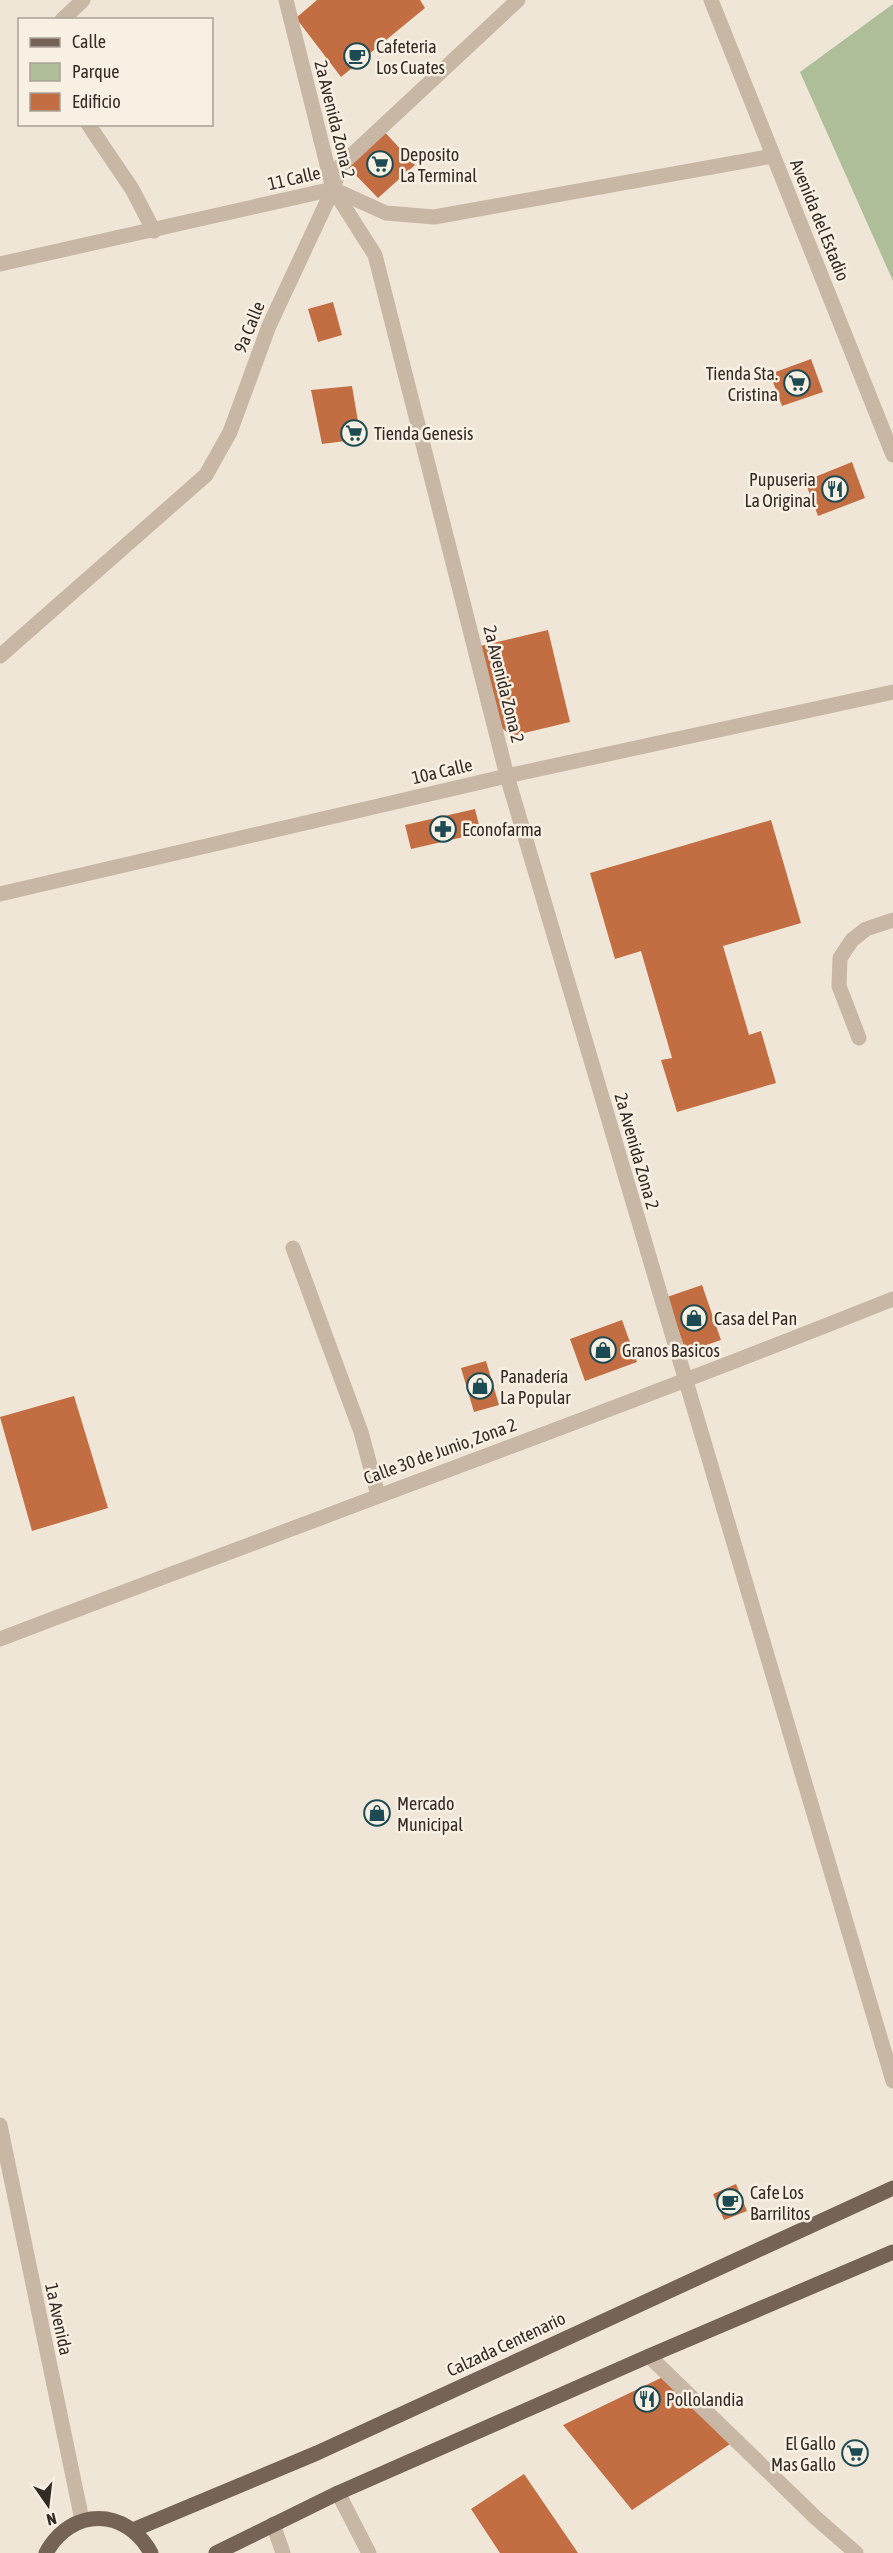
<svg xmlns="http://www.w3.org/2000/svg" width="893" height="2553" font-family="'Asap Condensed',sans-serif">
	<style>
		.green { fill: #aebe98 }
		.building { fill: #c36d42 }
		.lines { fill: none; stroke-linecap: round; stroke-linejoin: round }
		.minor { stroke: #c7b7a4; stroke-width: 15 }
		.major { stroke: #756357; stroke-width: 15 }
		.labels { text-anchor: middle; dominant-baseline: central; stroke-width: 5; stroke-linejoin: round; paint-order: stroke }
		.poi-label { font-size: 18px; fill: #332b25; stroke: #f8f0e3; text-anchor: start }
		.street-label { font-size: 18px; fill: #332b25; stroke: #f8f0e3 }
	</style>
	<rect width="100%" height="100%" fill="#f0e6d7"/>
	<path class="green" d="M 893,4 L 893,281 L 800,72 Z"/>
	<g class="building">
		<path d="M 317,0 L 420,0 L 425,8 L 341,77 L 296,18 Z"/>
		<path d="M 382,129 L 415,165 L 378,198 L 345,164 Z"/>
		<path d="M 333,302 L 342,335 L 318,342 L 308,309 Z"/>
		<path d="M 811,359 L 823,392 L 782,406 L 770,374 Z"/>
		<path d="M 352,386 L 361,439 L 322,444 L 311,390 Z"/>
		<path d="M 852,462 L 865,498 L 818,516 L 805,481 Z"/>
		<path d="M 548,630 L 570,722 L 512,736 L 494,722 L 476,647 Z"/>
		<path d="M 475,809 L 481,833 L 411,849 L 405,825 Z"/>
		<path d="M 771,820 L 801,923 L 723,946 L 749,1035 L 761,1031 L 776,1083 L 677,1112 L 661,1060 L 672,1058 L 641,951 L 615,959 L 590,873 Z"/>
		<path d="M 702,1285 L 721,1340 L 686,1352 L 667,1297 Z"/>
		<path d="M 622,1320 L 637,1362 L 585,1381 L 570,1339 Z"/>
		<path d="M 486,1361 L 499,1405 L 474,1412 L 461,1368 Z"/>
		<path d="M 74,1396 L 108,1508 L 32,1531 L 0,1417 Z"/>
		<path d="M 736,2184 L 747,2211 L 724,2220 L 713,2194 Z"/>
		<path d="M 663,2377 L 730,2444 L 632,2510 L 563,2425 Z"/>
		<path d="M 524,2474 L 578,2553 L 500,2553 L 471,2509 Z"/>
	</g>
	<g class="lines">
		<g class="minor">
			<path d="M 286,0 L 333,189 L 375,255 L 507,776 L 893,2081"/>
			<path d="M 711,0 L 893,455"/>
			<path d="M 62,20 L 83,0"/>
			<path d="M 88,124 L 132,189 L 154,231"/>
			<path d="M 0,264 L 333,189 L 386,213 L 434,217 L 773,156"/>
			<path d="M 0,656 L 206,475 L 230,432 L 269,326 L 333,189 L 341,165 L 518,0"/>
			<path d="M 0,894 L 507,776 L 893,692"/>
			<path d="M 859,1038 L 839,986 L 840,958 L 852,940 L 866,929 L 893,920"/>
			<path d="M 293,1248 L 361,1432 L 378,1495"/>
			<path d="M 0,1639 C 298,1525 597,1417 893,1299"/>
			<path d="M 0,2125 L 82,2520"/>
			<path d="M 649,2356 L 816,2518 L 856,2553"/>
			<path d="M 338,2493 L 369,2553"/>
			<path d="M 273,2524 L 283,2553"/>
		</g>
		<g class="major">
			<path d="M 133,2530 L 317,2453 L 893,2188"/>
			<path d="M 46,2553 C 71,2507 126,2507 151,2553"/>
			<path d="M 216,2553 L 338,2493 L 649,2356 L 893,2252"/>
		</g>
	</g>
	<defs>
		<g id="cafe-ring" transform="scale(1.35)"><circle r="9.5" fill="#f8f0e3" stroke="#1c4b53" stroke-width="1.5"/><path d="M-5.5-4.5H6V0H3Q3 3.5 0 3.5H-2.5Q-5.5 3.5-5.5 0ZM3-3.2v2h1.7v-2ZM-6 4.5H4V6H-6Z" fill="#1c4b53"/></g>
		<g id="supermarket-ring" transform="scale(1.35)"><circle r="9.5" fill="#f8f0e3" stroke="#1c4b53" stroke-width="1.5"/><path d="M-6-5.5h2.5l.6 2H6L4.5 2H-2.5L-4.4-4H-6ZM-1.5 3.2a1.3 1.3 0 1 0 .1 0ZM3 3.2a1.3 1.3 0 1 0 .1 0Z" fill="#1c4b53"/></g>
		<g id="restaurant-ring" transform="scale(1.35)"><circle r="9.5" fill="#f8f0e3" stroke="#1c4b53" stroke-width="1.5"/><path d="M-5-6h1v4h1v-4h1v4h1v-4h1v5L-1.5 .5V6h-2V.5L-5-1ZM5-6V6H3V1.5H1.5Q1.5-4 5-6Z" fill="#1c4b53"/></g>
		<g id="pharmacy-ring" transform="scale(1.35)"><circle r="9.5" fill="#f8f0e3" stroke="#1c4b53" stroke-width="1.5"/><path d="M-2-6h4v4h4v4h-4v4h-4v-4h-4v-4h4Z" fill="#1c4b53"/></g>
		<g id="shop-ring" transform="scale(1.35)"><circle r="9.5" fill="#f8f0e3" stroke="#1c4b53" stroke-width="1.5"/><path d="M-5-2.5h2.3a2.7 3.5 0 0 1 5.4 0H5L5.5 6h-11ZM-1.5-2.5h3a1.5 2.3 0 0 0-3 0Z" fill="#1c4b53"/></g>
	</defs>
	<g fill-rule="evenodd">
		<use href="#cafe-ring" x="357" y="56"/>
		<use href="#supermarket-ring" x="380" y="164"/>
		<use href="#supermarket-ring" x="797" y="383"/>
		<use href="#supermarket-ring" x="354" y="433"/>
		<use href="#restaurant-ring" x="835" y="489"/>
		<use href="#pharmacy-ring" x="443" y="829"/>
		<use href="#shop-ring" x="694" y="1318"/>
		<use href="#shop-ring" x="603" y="1350"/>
		<use href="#shop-ring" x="480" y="1386"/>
		<use href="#shop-ring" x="377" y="1813"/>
		<use href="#cafe-ring" x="730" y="2202"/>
		<use href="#restaurant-ring" x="647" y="2399"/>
		<use href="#supermarket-ring" x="855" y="2453"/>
	</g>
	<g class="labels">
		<g class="poi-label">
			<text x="376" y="46">Cafeteria<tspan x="376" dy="21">Los Cuates</tspan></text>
			<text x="400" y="154">Deposito<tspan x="400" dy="21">La Terminal</tspan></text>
			<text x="778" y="373" text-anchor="end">Tienda Sta.<tspan x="778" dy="21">Cristina</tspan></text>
			<text x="374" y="433">Tienda Genesis</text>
			<text x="816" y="479" text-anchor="end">Pupuseria<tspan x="816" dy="21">La Original</tspan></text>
			<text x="462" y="829">Econofarma</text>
			<text x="714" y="1318">Casa del Pan</text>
			<text x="622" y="1350">Granos Basicos</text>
			<text x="500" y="1376">Panadería<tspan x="500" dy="21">La Popular</tspan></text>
			<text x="397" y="1803">Mercado<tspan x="397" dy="21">Municipal</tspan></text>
			<text x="750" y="2192">Cafe Los<tspan x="750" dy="21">Barrilitos</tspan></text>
			<text x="666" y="2399">Pollolandia</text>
			<text x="836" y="2443" text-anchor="end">El Gallo<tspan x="836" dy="21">Mas Gallo</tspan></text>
		</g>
		<g class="street-label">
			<text transform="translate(335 119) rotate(76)">2a Avenida Zona 2</text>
			<text transform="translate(294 178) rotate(-13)">11 Calle</text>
			<text transform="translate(820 220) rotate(68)">Avenida del Estadio</text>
			<text transform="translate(249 327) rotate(-68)">9a Calle</text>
			<text transform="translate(504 684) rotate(76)">2a Avenida Zona 2</text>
			<text transform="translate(442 771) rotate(-13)">10a Calle</text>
			<text transform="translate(637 1151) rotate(74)">2a Avenida Zona 2</text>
			<text transform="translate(440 1451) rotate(-20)">Calle 30 de Junio, Zona 2</text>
			<text transform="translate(59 2319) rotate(78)">1a Avenida</text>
			<text transform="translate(506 2344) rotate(-25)">Calzada Centenario</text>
		</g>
	</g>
	<rect x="18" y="18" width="195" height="108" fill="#f8f0e3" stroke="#a9a197" stroke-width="1.5"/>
	<rect x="30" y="38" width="30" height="9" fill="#756357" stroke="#a9a197" stroke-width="1.5"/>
	<text x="72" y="48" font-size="18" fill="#332b25">Calle</text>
	<rect x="30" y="63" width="30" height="18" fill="#aebe98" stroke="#a9a197" stroke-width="1.5"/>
	<text x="72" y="78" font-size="18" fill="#332b25">Parque</text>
	<rect x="30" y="93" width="30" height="18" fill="#c36d42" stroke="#a9a197" stroke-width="1.5"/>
	<text x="72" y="108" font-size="18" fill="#332b25">Edificio</text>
	<g transform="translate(48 2505) rotate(166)" stroke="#f8f0e3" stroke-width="4.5" paint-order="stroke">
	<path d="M0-4.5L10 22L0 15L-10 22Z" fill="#332b25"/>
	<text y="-9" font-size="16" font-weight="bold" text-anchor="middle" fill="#332b25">N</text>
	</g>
</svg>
